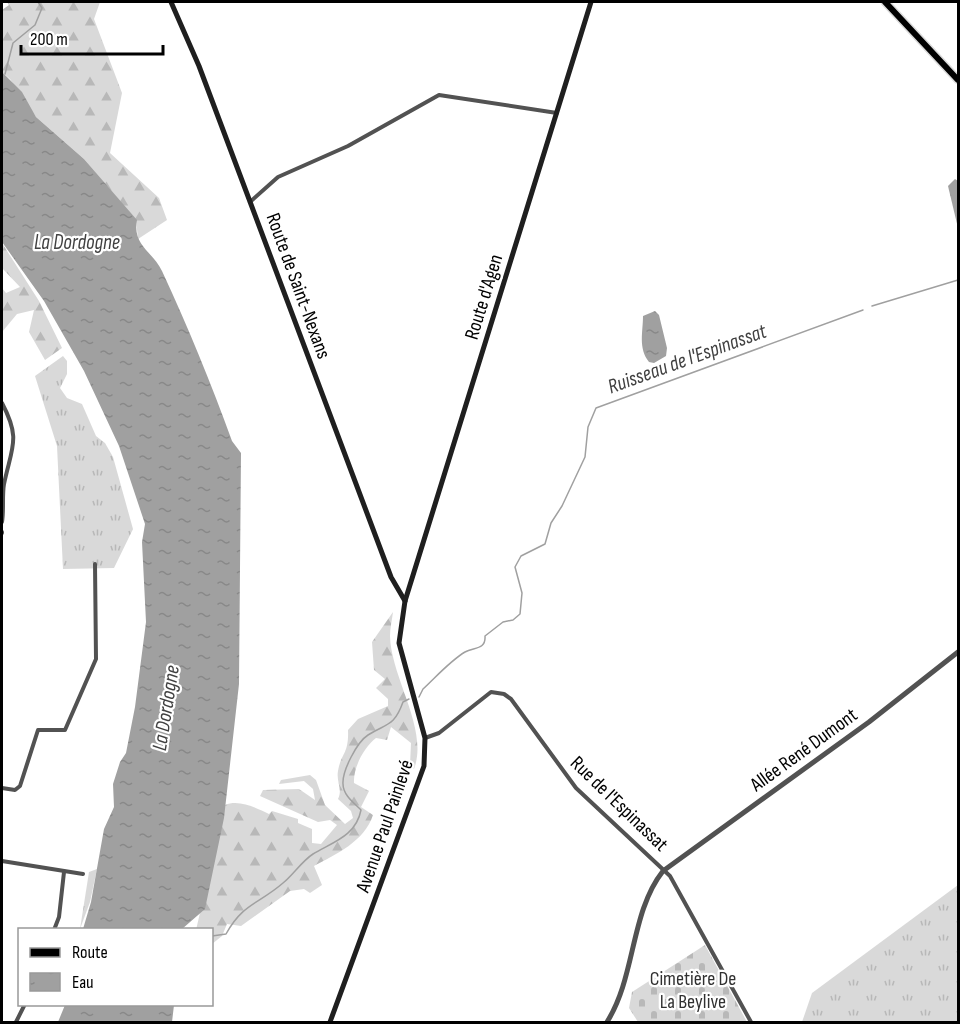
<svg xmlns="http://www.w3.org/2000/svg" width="960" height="1024" font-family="'Sofia Sans Condensed',sans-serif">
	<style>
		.grass { fill: url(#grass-tufts) }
		.forest { fill: url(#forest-firs) }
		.cemetery { fill: url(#cemetery-stones) }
		.water { fill: url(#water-ripples) }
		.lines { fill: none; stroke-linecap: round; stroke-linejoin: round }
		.stream { stroke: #a0a0a0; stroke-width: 1.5 }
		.primary-casing { stroke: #dbdbdb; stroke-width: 9 }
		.minor { stroke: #525252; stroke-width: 4 }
		.tertiary { stroke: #525252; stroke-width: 5 }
		.secondary { stroke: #1f1f1f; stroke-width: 5 }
		.primary { stroke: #000; stroke-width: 6 }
		.labels { text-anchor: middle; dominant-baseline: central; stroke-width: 4.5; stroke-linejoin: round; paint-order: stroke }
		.street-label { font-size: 20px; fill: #000; stroke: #fff }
		.park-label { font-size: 20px; fill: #303030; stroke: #fff }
		.water-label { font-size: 21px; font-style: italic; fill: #414141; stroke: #fff }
	</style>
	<defs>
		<pattern id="grass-tufts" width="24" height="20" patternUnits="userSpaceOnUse" patternTransform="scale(1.5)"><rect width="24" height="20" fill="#d9d9d9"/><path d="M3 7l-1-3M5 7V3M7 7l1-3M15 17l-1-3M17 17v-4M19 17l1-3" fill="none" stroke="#b8b8b8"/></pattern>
		<pattern id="forest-firs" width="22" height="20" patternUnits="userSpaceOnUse" patternTransform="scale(1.5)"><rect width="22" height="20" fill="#d9d9d9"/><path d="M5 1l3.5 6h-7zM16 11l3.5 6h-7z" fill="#b8b8b8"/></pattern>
		<pattern id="cemetery-stones" width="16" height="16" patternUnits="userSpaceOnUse" patternTransform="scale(1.5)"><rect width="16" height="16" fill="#d9d9d9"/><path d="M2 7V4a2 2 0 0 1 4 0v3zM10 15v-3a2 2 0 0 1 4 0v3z" fill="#b8b8b8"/></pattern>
		<pattern id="water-ripples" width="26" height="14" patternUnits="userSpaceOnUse" patternTransform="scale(1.5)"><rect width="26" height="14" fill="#a0a0a0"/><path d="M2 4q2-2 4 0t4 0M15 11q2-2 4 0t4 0" fill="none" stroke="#888"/></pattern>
	</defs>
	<rect width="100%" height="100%" fill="#fff"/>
	<g class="grass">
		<path d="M 63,356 L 67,361 L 67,374 L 60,388 L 67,398 L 82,404 L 96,436 L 105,443 L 113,457 L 133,529 L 114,568 L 63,569 L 57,446 L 35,376 Z"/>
		<path d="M 97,869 L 90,902 L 80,929 L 89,872 Z"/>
		<path d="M 958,885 L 958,1022 L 802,1022 L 812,993 Z"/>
	</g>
	<g class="forest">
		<path d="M 7,2 L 100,2 L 94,19 L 122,93 L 110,153 L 159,198 L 167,220 L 138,239 L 136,220 L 84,159 L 36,117 L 10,79 L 2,72 L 2,10 L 9,5 Z"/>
		<path d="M 2,243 L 39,301 L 62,348 L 45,360 L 29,332 L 34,310 L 17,314 L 2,332 L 2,288 L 6,293 L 20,287 L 2,268 Z"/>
		<path d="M 393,612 C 392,620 390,628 390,636 C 391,678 429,729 414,769 L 410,765 L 411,743 L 391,727 L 387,740 L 376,738 C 364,747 353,768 354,783 L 369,791 L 361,807 L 373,815 C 364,842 336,854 314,866 L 322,885 L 310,893 L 304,889 L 290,891 L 241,926 L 227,924 L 222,936 L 212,944 L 212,930 L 196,930 L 225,805 C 239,799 256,808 269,814 L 272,811 L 298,819 L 298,823 L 312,829 L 312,843 L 321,844 L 337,825 L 330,820 L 318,822 L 260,796 L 263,790 L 299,789 L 315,800 L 313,789 L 304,781 L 279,784 L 281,780 L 310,775 L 316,780 L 325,805 L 345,824 L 353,818 L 351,811 L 338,799 C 343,789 336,782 338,771 C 341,753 349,754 348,730 L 358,719 L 388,706 L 388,699 L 376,688 L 385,679 L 374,670 L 372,642 Z"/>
	</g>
	<path class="cemetery" d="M 705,945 L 747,1022 L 638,1022 L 629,1008 L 632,992 Z"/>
	<g class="water">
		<path d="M 2,72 L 22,92 L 36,117 L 84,159 L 137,220 C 132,245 153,252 162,271 C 188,327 211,383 232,441 L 241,453 L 239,684 L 224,818 L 205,909 L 182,929 L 83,929 L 91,902 L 104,829 L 114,807 L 113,784 L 120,762 L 126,753 L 135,707 L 146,622 L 142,542 L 145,524 L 119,446 L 84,371 L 44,301 L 2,242 Z"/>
		<path d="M 955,179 L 958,181 L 958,228 L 948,186 Z"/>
		<path d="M 655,311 L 659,315 L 667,348 L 666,356 L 654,363 L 649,362 C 638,348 643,332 643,316 Z"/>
		<path d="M 65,1005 L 65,1004 L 174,1005 L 172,1022 L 58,1022 Z"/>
	</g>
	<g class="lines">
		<g class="stream">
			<path d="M 5,74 L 13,43 L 35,25 L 42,8 L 38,2"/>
			<path d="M 872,306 L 958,280"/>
			<path d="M 419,697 L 423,689 C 436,677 450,661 465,652 C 474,647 486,650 485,636 L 503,622 L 513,620 L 520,614 L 522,593 L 515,567 L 521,556 L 545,544 L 551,523 L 562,506 L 585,457 L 588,427 L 596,408 L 863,310"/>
			<path d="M 212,936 L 226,934 C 243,903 259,904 283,883 C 293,875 302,861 313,854 C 333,842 356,836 361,810 C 354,803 343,795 343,784 C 342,771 357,742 368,735 C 387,723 394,727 403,702 L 409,699"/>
		</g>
		<g class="primary-casing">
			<path id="primary" d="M 885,2 L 958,80"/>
		</g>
		<g class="minor">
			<path d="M 250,202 L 278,177 L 348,146 L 439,95 L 557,113"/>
			<path d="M 2,403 C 21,439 12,446 4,484 C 2,496 4,510 2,522"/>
			<path d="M 2,532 L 2,533"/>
			<path d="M 425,738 L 439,733 L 491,692 L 504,694 L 511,699 L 576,788 L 670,876 L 751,1022"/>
			<path d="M 2,788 L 15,790 L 20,786 L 38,730 L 65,730 L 96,659 L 95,564"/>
			<path d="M 2,861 L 83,874"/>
			<path d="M 54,930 L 59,917 L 64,872"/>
			<path d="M 16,1022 L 25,1004"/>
		</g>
		<path class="tertiary" d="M 607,1022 C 636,976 630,913 663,871 L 869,722 L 958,652"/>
		<g class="secondary">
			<path d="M 171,2 L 199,66 L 391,577 L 405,601"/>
			<path d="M 330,1022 L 424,766 L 425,738 L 399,643 L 405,601 L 591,2"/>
		</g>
		<use href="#primary" class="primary"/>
	</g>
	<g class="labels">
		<g class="street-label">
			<text transform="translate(298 286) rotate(70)">Route de Saint-Nexans</text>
			<text transform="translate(484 297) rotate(-73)">Route d'Agen</text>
			<text transform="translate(804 750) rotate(-36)">Allée René Dumont</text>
			<text transform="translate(619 804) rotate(44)">Rue de l'Espinassat</text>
			<text transform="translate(385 826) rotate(-71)">Avenue Paul Painlevé</text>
		</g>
		<g class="park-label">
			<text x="693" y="979">Cimetière De<tspan x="693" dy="23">La Beylive</tspan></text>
		</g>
		<g class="water-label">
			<text x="77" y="242">La Dordogne</text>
			<text transform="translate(687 359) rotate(-20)">Ruisseau de l'Espinassat</text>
			<text transform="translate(166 708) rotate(-81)">La Dordogne</text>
		</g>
	</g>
	<rect width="960" height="1024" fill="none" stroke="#000000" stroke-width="6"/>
	<rect x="18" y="928" width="195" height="78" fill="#ffffff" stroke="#999999" stroke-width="1.5"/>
	<rect x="30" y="948" width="30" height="9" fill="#000000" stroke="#999999" stroke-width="1.5"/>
	<text x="72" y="958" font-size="18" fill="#000000">Route</text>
	<rect x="30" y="973" width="30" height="18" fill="url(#water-ripples)" stroke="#999999" stroke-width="1.5"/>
	<text x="72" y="988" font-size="18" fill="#000000">Eau</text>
	<path d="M21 45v9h142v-9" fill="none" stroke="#000000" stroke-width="3"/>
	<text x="30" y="45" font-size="18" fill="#000000" stroke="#ffffff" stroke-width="4.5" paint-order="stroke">200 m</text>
</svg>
